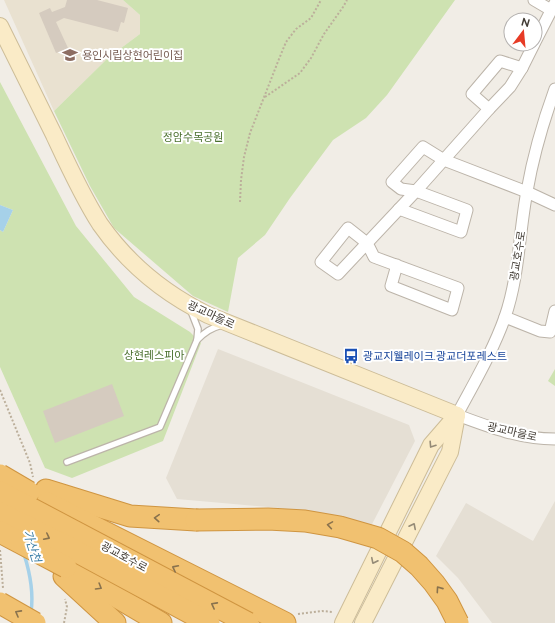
<svg xmlns="http://www.w3.org/2000/svg" width="555" height="623" font-family="Raleway,'Noto Sans KR',sans-serif">
	<style>
		.residential { fill: #e5dfd4 }
		.education { fill: #e9e1d0 }
		.green { fill: #cee2b1 }
		.water { fill: #a6d1e9 }
		.lines { fill: none; stroke-linecap: round; stroke-linejoin: round }
		.stream { stroke: #a6d1e9; stroke-width: 3.5 }
		.building { fill: #d5cbbf }
		.lane-casing { stroke: #bcb4a9; stroke-width: 8 }
		.street-casing { stroke: #bcb4a9; stroke-width: 13 }
		.secondary-casing { stroke: #cdbd98; stroke-width: 18 }
		.highway-casing { stroke: #cf9541; stroke-width: 23 }
		.path { stroke: #bcaf9b; stroke-width: 2; stroke-dasharray: 2 2; stroke-linecap: butt }
		.lane { stroke: #fff; stroke-width: 5.5 }
		.street { stroke: #fff; stroke-width: 11 }
		.secondary { stroke: #faebc7; stroke-width: 16 }
		.highway { stroke: #f1c170; stroke-width: 21 }
		.highway-bridge-casing { stroke: #cf9541; stroke-width: 23; stroke-linecap: butt }
		.highway-bridge { stroke: #f1c170; stroke-width: 21 }
		.oneway { stroke: #958b77 }
		.oneway2 { stroke: #89724d }
		.labels { text-anchor: middle; dominant-baseline: central; stroke-width: 4; stroke-linejoin: round; paint-order: stroke }
		.education-label { font-size: 11px; fill: #785e54; stroke: #fff; text-anchor: start }
		.park-label { font-size: 11px; fill: #4a702e; stroke: #fff }
		.street-label { font-size: 11px; fill: #433d36; stroke: #fff }
		.transit-label { font-size: 11px; fill: #164399; stroke: #fff; text-anchor: start }
		.water-label { font-size: 12px; font-style: italic; fill: #387ca5; stroke: #fff }
	</style>
	<rect width="100%" height="100%" fill="#f1ede6"/>
	<g class="residential">
		<path d="M 218,349 L 409,425 L 415,441 L 369,530 L 279,508 L 177,499 L 166,478 Z"/>
		<path d="M 555,501 L 555,623 L 492,623 L 458,578 L 436,556 L 466,503 L 533,541 Z"/>
	</g>
	<path class="education" d="M 4,0 L 123,0 L 140,15 L 140,34 L 109,57 L 54,111 Z"/>
	<g class="green">
		<path d="M 123,0 L 455,0 L 387,95 L 366,118 L 333,140 L 290,198 L 265,235 L 238,258 L 228,312 L 193,296 L 114,228 L 90,186 L 54,111 L 109,57 L 140,34 L 140,15 Z"/>
		<path d="M 0,82 L 76,226 L 134,297 L 190,332 L 201,343 L 163,441 L 72,478 L 45,468 L 0,367 L 0,230 L 3,232 L 13,210 L 0,205 Z"/>
		<path d="M 555,369 L 555,386 L 548,381 Z"/>
	</g>
	<path class="water" d="M 0,205 L 13,210 L 3,232 L 0,230 Z"/>
	<g class="lines">
		<path class="stream" d="M 24,554 C 30,573 34,592 31,612"/>
	</g>
	<g class="building">
		<path d="M 67,0 L 97,0 L 128,8 L 124,23 L 121,22 L 118,32 L 64,18 L 56,22 L 68,48 L 56,53 L 39,13 L 50,8 L 52,12 L 65,7 Z"/>
		<path d="M 112,384 L 124,416 L 55,443 L 43,411 Z"/>
	</g>
	<g class="lines">
		<g class="lane-casing">
			<g id="lane">
				<path d="M 197,340 C 205,332 211,328 222,325"/>
				<path d="M 67,462 L 160,427 L 197,340 L 198,329 L 191,311"/>
			</g>
		</g>
		<g class="street-casing">
			<g id="street">
				<path d="M 534,0 L 551,10"/>
				<path d="M 535,42 L 555,3"/>
				<path d="M 555,89 C 543,122 533,157 527,191 C 519,233 519,277 505,317 C 493,351 474,383 457,415 C 489,427 520,439 555,439"/>
				<path d="M 489,109 L 472,94 L 500,61 L 522,68"/>
				<path d="M 399,209 L 461,232 L 467,210 L 416,191 L 401,189 L 392,182 L 423,147 L 444,160 L 527,192 L 555,205"/>
				<path d="M 397,265 L 391,286 L 452,310 L 458,288 L 374,257 L 367,243 L 348,228 L 321,262 L 338,274 L 416,191 L 489,109 L 510,87 L 522,68 L 534,44"/>
				<path d="M 505,317 L 540,331 L 550,332 L 555,311"/>
			</g>
		</g>
		<g class="secondary-casing">
			<g id="secondary">
				<path d="M 0,26 C 18,62 36,99 54,135 C 68,165 82,196 100,224 C 128,264 165,294 208,315 L 457,415"/>
				<path d="M 343,623 L 431,445 L 457,415"/>
				<path d="M 363,623 L 450,452 L 457,415"/>
			</g>
		</g>
		<g class="highway-casing">
			<g id="highway">
				<path d="M 46,490 L 130,516 L 196,520"/>
				<path d="M 47,503 L 285,623"/>
				<path d="M 66,567 L 161,623"/>
				<path d="M 64,576 L 115,623"/>
			</g>
		</g>
		<g class="path">
			<path d="M 265,97 L 300,73 L 311,58 L 324,34 L 343,7 L 347,0"/>
			<path d="M 240,202 L 241,180 L 244,157 L 250,133 L 279,59 L 286,42 L 296,29 L 311,18 L 321,0"/>
			<path d="M 0,390 L 30,463 L 33,477"/>
			<path d="M 0,550 L 3,588"/>
			<path d="M 298,614 L 322,611 L 333,612"/>
			<path d="M 64,623 L 67,607 L 65,599"/>
		</g>
		<use href="#lane" class="lane"/>
		<use href="#street" class="street"/>
		<use href="#secondary" class="secondary"/>
		<use href="#highway" class="highway"/>
		<g class="highway-bridge-casing">
			<g id="highway-bridge">
				<path d="M 0,475 L 29,492"/>
				<path d="M 0,492 L 248,623"/>
				<path d="M 0,513 L 70,548 L 209,623"/>
				<path d="M 196,520 L 268,519 L 305,521 L 340,527 L 378,538 L 403,552 L 419,566 L 434,583 L 447,601 L 458,623"/>
				<path d="M 0,532 L 66,567"/>
				<path d="M 0,603 L 35,623"/>
			</g>
		</g>
		<use href="#highway-bridge" class="highway-bridge"/>
	</g>
	<defs><path id="oneway-chevron" d="M-2-3.5L2.5 0L-2 3.5" fill="none" stroke-width="1.6" stroke-linecap="round" stroke-linejoin="round"/></defs>
	<g class="oneway">
		<use href="#oneway-chevron" transform="translate(432 445) rotate(123)"/>
		<use href="#oneway-chevron" transform="translate(413 526) rotate(-63)"/>
		<use href="#oneway-chevron" transform="translate(374 561) rotate(116)"/>
	</g>
	<g class="oneway2">
		<use href="#oneway-chevron" transform="translate(157 518) rotate(-176)"/>
		<use href="#oneway-chevron" transform="translate(330 525) rotate(-171)"/>
		<use href="#oneway-chevron" transform="translate(47 537) rotate(27)"/>
		<use href="#oneway-chevron" transform="translate(175 568) rotate(-153)"/>
		<use href="#oneway-chevron" transform="translate(99 587) rotate(31)"/>
		<use href="#oneway-chevron" transform="translate(439 589) rotate(-125)"/>
		<use href="#oneway-chevron" transform="translate(214 605) rotate(-152)"/>
		<use href="#oneway-chevron" transform="translate(18 613) rotate(-151)"/>
	</g>
	<defs>
		<g id="school-bare" transform="scale(1.2)"><path d="M0-5L7-2L0 1L-7-2ZM-4 1L0 2.5L4 1V4Q0 6-4 4Z" fill="#8d6e63" stroke="#fff" stroke-width="2.5" paint-order="stroke"/></g>
		<g id="bus-bare" transform="scale(1.2)"><path d="M-5-6H5V4H4V6H2V4H-2V6H-4V4H-5ZM-3.5-4V0h7V-4ZM-3.5 1.2v1.5H-2V1.2ZM2 1.2v1.5H3.5V1.2Z" fill="#1a4fb4" stroke="#fff" stroke-width="2.5" paint-order="stroke"/></g>
	</defs>
	<g fill-rule="evenodd">
		<use href="#school-bare" x="70" y="55"/>
		<use href="#bus-bare" x="351" y="356"/>
	</g>
	<g class="labels">
		<g class="education-label">
			<text x="82" y="55">용인시립상현어린이집</text>
		</g>
		<g class="park-label">
			<text x="193" y="137">정암수목공원</text>
			<text x="154" y="355">상현레스피아</text>
		</g>
		<g class="street-label">
			<text transform="translate(518 256) rotate(-81)">광교호수로</text>
			<text transform="translate(211 315) rotate(25)">광교마을로</text>
			<text transform="translate(512 432) rotate(13)">광교마을로</text>
			<text transform="translate(124 557) rotate(28)">광교호수로</text>
		</g>
		<g class="transit-label">
			<text x="363" y="356">광교지웰레이크.광교더포레스트</text>
		</g>
		<g class="water-label">
			<text transform="translate(32 546) rotate(73)">가산천</text>
		</g>
	</g>
	<g transform="translate(523 32) rotate(16)"><circle r="19" fill="#ffffff" stroke="#b4b1af"/>
	<path d="M0-3L7 15L0 10L-7 15Z" fill="#e73b26"/>
	<text y="-6" font-size="11" font-weight="bold" text-anchor="middle" fill="#433d36">N</text>
	</g>
</svg>
